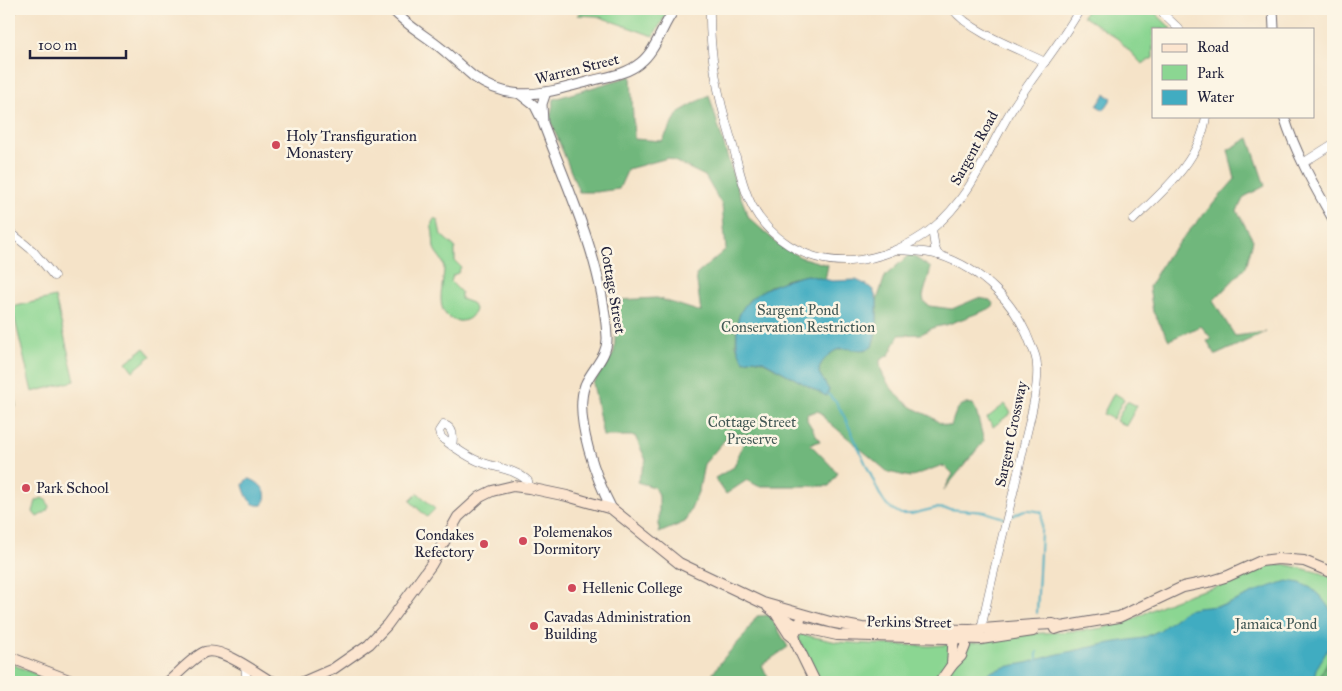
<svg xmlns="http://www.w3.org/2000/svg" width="1342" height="691" font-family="'IM FELL Great Primer',serif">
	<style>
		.green { fill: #8bd692; stroke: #567c66 }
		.forest { fill: #70b77c; stroke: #496c5c }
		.water { fill: #41acc1; stroke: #32677e }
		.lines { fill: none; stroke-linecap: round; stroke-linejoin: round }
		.stream { stroke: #41acc1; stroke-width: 2 }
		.minor-casing { stroke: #6c666c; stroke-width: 9 }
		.tertiary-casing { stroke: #6c666c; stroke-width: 11 }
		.secondary-casing { stroke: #6c666c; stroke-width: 12 }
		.minor { stroke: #fff; stroke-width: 8 }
		.tertiary { stroke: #fff; stroke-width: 9 }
		.secondary { stroke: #fce5cf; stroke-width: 10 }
		.poi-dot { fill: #d1495b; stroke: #fcf5e5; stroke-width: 2 }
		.labels { text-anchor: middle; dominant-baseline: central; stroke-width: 5; stroke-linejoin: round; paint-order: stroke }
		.street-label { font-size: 15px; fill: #22223b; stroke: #fcf5e5 }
		.poi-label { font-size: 15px; fill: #22223b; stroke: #fcf5e5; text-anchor: start }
		.park-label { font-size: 15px; fill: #425855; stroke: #fcf5e5 }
	</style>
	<rect width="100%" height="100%" fill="#fcf5e5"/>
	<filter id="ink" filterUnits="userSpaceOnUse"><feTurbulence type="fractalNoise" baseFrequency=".02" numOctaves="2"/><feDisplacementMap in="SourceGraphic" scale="10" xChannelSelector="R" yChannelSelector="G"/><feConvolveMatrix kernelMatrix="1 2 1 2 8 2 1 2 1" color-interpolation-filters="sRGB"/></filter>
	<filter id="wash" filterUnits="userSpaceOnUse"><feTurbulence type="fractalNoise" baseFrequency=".0096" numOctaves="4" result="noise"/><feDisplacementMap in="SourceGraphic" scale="20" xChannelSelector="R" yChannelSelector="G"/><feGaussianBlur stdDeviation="1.12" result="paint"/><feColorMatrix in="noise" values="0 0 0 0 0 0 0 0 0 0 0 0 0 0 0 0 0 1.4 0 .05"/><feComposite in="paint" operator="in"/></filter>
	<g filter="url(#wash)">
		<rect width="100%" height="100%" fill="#f5e3c8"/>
		<g class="green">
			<path d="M 586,9 L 670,9 L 653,36 L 597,16 L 577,15 Z"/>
			<path d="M 1087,9 L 1151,9 L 1172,29 L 1153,29 L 1153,58 L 1142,64 L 1118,39 L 1083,16 Z"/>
			<path d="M 435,218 L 438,221 L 441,235 L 455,247 L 455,261 L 461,267 L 458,273 L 453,275 L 451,282 L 461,292 L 461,299 L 472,303 L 475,309 C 472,325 449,325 443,310 C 438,297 444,282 444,268 C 444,259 436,255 434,248 C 433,244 434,240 433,236 C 433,229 429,224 435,218 Z"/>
			<path d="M 55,297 L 75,381 L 32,392 L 12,307 Z"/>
			<path d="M 9,347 L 16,407 L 9,407 Z"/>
			<path d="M 144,348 L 151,356 L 133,371 L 126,362 Z"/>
			<path d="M 1114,393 L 1124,399 L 1113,419 L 1103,414 Z"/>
			<path d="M 1127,401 L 1137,406 L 1126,426 L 1116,421 Z"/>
			<path d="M 1005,404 L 1011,413 L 993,427 L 987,418 Z"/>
			<path d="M 418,493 L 435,509 L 427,517 L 410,501 Z"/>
			<path d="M 42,498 L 47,501 L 49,507 L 46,512 L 37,517 L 33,512 L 36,501 Z"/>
			<path d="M 1284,564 L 1321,573 L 1333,578 L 1333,682 L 820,682 L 798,638 L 800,634 L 837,642 L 870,644 L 929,646 L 983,642 L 1028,634 L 1087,630 L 1103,628 L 1133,619 L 1164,604 L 1190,594 L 1226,584 L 1260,568 L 1269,566 Z"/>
			<path d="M 9,663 L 56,682 L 9,682 Z"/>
		</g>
		<g class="forest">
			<path d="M 631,76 L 634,139 L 662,141 L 679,112 L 709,95 L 735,182 L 749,218 L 776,242 L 800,257 L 828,265 L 825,280 L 808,275 L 788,279 L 778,284 L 770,286 L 749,300 L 740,313 L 737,323 L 736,345 L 744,361 L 754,359 L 762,361 L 827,396 L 829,390 L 819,373 C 819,367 821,363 825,358 C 838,345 850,348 867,350 L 874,341 L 877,328 L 877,300 L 885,276 L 910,254 L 931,268 L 923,296 L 924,302 L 929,306 L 952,309 L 978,298 L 990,300 L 994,305 L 989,309 L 946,325 L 935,327 L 921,334 L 899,335 L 889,355 L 880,360 C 879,378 898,398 912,407 C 918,411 924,413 930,416 C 937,421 942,426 951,426 C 955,414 957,401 973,404 C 977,411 981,431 984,441 L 944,490 L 953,474 L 946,467 L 940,466 L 910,477 L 888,472 L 824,418 L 822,413 L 817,411 L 807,414 L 807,420 L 820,441 L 810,444 L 838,473 L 829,486 L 758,486 L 747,480 L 726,494 L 715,478 L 734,467 L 747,434 L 730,434 L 704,464 L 699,490 L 685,522 L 659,533 L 659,497 L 654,487 L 637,482 L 646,460 L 635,436 L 603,436 L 593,383 L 614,353 L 618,300 L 657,298 L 701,312 L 696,275 L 726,249 L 722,205 L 705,176 L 668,158 L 628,169 L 619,189 L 596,192 L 579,192 L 550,119 L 554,99 Z"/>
			<path d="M 1249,138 L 1265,186 L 1244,197 L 1237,211 L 1253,240 L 1246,267 L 1213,301 L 1235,336 L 1266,332 L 1216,355 L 1207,341 L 1212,339 L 1201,326 L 1169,340 L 1153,312 L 1149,287 L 1167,256 L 1235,179 L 1228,150 Z"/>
			<path d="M 770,615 L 788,647 L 762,665 L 770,682 L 707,682 L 723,659 L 744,636 L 757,616 Z"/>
			<path d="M 1333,651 L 1333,682 L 1319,682 L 1321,674 Z"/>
		</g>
		<g class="water">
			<path d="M 1105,94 L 1112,98 L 1104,110 L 1097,106 Z"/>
			<path d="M 807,275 L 832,281 L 856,280 L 867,285 L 873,290 L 877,300 L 877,328 L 872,347 C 854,356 843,339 826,358 C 821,363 819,367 819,373 L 829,390 L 826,396 L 763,361 L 754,359 L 744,361 C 735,346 737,344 737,327 C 738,294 780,281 807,275 Z"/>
			<path d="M 250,479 C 261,483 271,494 262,505 C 250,507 246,496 243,485 L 246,480 Z"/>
			<path d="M 1287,581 L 1300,583 L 1311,588 L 1321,597 L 1333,613 L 1333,641 L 1316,669 L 1313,682 L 978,682 L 990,672 L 1005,667 L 1026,663 L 1054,655 L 1110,643 L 1143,638 L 1160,630 L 1186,610 L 1197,608 L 1226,605 L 1260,590 Z"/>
		</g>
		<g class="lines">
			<g class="stream">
				<path d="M 828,394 L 836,402 L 845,418 L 879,493 L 887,506 L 901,514 L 911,514 L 936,508 L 985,512 L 1004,518"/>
				<path d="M 1013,516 C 1025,507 1029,510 1042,512 L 1037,613"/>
				<path d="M 1037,652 L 1037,660"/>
			</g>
		</g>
	</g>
	<g filter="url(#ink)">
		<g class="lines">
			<g class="minor-casing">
				<g id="minor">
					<path d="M 710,9 C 709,53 718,97 731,139 C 737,158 740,178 748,197 C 765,238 806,263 850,261 C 880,259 910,246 933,228 C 973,196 988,147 1014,106 C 1035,73 1061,43 1080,9"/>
					<path d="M 953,9 C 969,32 1019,49 1045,62"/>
					<path d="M 1158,9 L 1179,29"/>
					<path d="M 9,12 L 13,9"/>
					<path d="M 1303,163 L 1333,144"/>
					<path d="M 1133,220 C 1163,191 1201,160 1206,116"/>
					<path d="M 932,229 L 935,248 L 938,255"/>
					<path d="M 9,231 L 33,251 L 54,276"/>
					<path d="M 898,250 C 912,251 926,251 939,255 C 982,269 1016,303 1031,345 C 1034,351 1037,359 1037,366 C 1039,388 1029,423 1024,445 C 1011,507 993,568 981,630"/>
					<path d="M 452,446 C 454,436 453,427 443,425 L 439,431 C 440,439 445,440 451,445 C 460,451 468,457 478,461 C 495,468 514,468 528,481 L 529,488"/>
					<path d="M 245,666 L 247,682"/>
				</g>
			</g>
			<g class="tertiary-casing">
				<g id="tertiary">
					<path d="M 392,9 C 408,27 424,34 442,49 C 453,58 463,68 474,77 C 512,104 546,93 587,82 C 604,77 626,75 640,63 C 657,50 662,25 675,9"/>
					<path d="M 1273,9 L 1274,29"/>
					<path d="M 546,92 L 542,104 L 543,123 C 569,192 603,262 607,337 C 608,357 592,368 585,385 C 573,417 597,481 612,509"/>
					<path d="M 521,95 L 535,106 L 541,118"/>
					<path d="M 1284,116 C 1295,152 1314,186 1333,219"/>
				</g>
			</g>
			<g class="secondary-casing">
				<g id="secondary">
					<path d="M 768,607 L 777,614 L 797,626 L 837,635 L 981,639 L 1033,631"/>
					<path d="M 777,615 L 789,634 L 795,639"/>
					<path d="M 800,622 L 794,634 L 795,641 L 815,682"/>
					<path d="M 1055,629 L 1061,627 L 1119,617 L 1183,587 L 1212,581 L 1228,576 L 1261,561 L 1278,559 L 1304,561 L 1333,573"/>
					<path d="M 9,657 L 74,682"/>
					<path d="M 952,665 L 954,631"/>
					<path d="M 168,682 C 178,674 194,656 205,652 C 221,647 255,672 268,680 L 275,682"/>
					<path d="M 303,682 L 333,669 L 369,644 L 387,625 L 431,565 L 458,517 L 480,497 L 492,491 L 513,486 L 529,488 L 567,496 L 612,509 L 679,563 L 763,603 L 830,622 L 862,628 L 970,630 L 1033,625 L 1053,624 L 1061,627"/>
					<path d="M 940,682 L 952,665 L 961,656 L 965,646 L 966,631"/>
				</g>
			</g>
			<use href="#minor" class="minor"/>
			<use href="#tertiary" class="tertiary"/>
			<use href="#secondary" class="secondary"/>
		</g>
	</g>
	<g class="poi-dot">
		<circle cx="276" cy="145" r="5"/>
		<circle cx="26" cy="488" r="5"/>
		<circle cx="523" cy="541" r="5"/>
		<circle cx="484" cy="544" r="5"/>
		<circle cx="572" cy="588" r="5"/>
		<circle cx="534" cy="626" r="5"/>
	</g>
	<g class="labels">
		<g class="street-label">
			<text transform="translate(577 69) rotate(-14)">Warren Street</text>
			<text transform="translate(974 148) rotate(-61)">Sargent Road</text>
			<text transform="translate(613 290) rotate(80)">Cottage Street</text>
			<text transform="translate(1011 434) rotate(-78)">Sargent Crossway</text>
			<text transform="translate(909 622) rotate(1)">Perkins Street</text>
		</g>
		<g class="poi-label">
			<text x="286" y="136">Holy Transfiguration<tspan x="286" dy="17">Monastery</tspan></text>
			<text x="36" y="488">Park School</text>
			<text x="533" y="532">Polemenakos<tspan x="533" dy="17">Dormitory</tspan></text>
			<text x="474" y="535" text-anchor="end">Condakes<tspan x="474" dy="17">Refectory</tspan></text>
			<text x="582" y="588">Hellenic College</text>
			<text x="544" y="617">Cavadas Administration<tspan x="544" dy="17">Building</tspan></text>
		</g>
		<g class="park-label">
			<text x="798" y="310">Sargent Pond<tspan x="798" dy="17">Conservation Restriction</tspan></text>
			<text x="752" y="422">Cottage Street<tspan x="752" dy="17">Preserve</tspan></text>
			<text x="1276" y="624">Jamaica Pond</text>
		</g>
	</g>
	<rect width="1342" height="691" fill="none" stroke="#fcf5e5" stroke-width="30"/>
	<rect x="1152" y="28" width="162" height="90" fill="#fcf5e5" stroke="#a5a1a1"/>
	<rect x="1162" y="44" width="25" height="8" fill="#fce5cf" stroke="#a5a1a1"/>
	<text x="1197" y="52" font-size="15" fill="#22223b">Road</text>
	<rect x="1162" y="65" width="25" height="15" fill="#8bd692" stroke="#a5a1a1"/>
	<text x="1197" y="78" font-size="15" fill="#22223b">Park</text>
	<rect x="1162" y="90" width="25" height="15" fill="#41acc1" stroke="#a5a1a1"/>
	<text x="1197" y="102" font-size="15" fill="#22223b">Water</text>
	<path d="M30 50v8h96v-8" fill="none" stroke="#22223b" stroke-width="2.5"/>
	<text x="38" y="50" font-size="15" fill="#22223b" stroke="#fcf5e5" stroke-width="4" paint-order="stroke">100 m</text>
</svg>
